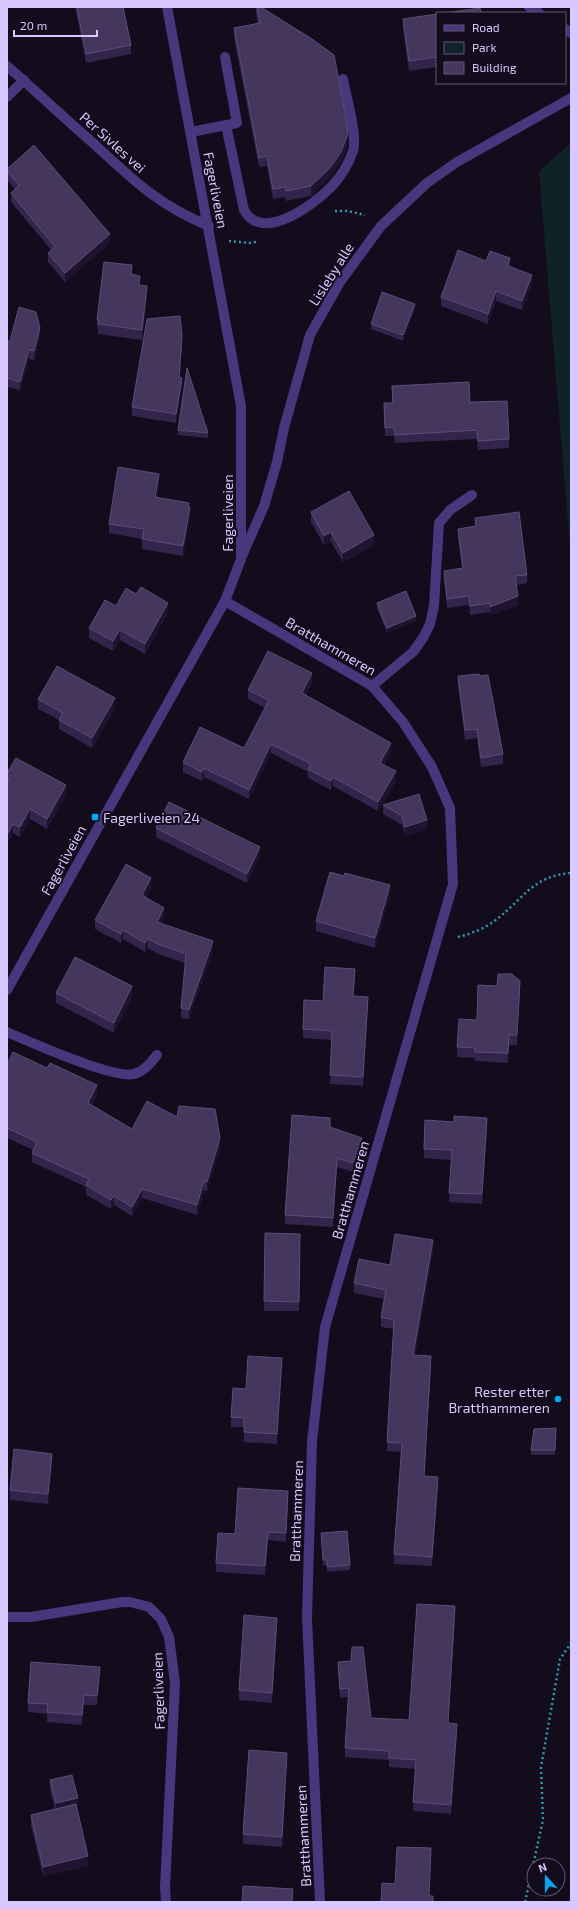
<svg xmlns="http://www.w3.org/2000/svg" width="578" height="1909" font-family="'Exo 2',sans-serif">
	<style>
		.green { fill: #0f2327 }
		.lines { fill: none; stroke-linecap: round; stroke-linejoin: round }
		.path { stroke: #2e9bad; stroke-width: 2.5; stroke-dasharray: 2 3; stroke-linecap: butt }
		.lane { stroke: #47377c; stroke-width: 10 }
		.street { stroke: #47377c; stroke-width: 10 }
		.wall { fill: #33244b }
		.shaded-wall { fill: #1f1330 }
		.building { fill: #45365e; stroke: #5c4d77 }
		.poi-dot { fill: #02a9f0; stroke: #120c1d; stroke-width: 1.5 }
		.labels { text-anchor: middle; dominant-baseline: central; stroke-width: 4; stroke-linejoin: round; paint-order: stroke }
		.street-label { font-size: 14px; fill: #d9c8ff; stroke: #120c1d }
		.poi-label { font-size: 14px; fill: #d9c8ff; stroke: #120c1d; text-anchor: start }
	</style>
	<rect width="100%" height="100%" fill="#120c1d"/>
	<path class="green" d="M 571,143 L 571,560 L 539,171 Z"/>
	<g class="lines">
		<g class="path">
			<path d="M 335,211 L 348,211 L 365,215"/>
			<path d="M 229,241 L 249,243 L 256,242"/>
			<path d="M 458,937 C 471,934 486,928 497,919 C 524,898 533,876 571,873"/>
			<path d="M 525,1902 L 543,1820 L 541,1767 L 560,1659 L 571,1643"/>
		</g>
		<g class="lane">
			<path d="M 529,7 L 539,13"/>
			<path d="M 565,29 L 571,33"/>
			<path d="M 226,125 L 244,210 C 262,244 315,204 333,185 C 341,176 349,163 353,151 C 358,137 346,96 343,79"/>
			<path d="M 191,132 L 237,123 L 225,57"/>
			<path d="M 372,686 L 413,652 L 423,638 L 430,624 L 434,606 L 439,523 L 450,510 L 472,495"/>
			<path d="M 7,1032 C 30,1042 113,1079 134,1074 C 144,1072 151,1062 157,1055"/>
		</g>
		<g class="street">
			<path d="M 7,66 C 36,91 64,118 93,143 C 132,179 159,206 209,226"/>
			<path d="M 7,97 L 24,80"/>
			<path d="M 242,556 L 264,506 L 277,462 L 284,428 L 310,335 L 340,282 L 381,226 L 427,183 L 457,162 L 571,98"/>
			<path d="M 225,601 L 372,686 L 403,722 L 432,767 L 450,808 L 453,884 L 325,1327 L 312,1441 L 307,1618 L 320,1902"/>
			<path d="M 7,990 L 225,601 L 241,559 L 241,406 L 167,7"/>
			<path d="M 7,1617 L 31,1617 L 122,1602 L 130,1602 L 149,1607 L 161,1619 L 169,1637 L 175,1683 L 165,1887 L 166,1902"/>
		</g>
	</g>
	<g class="wall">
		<path d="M 75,7 L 123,7 L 131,45 L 131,54 L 86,63 Z"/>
		<path d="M 256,7 L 261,7 L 348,144 L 341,162 L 330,178 L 311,196 L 286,201 L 285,197 L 273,199 L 267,166 L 259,167 L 234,38 L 234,28 L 258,23 L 256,14 Z"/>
		<path d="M 437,14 L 437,67 L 409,71 L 403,29 L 403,19 Z"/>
		<path d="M 7,169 L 110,243 L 65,282 L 48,262 L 48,253 L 51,250 L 11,202 L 11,193 L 15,189 L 7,180 Z"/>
		<path d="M 486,261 L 510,267 L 532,285 L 522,310 L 496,301 L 488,324 L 441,306 L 441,297 Z"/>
		<path d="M 132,275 L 147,296 L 142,340 L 98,334 L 98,329 L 97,329 L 97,320 Z"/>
		<path d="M 415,309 L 403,341 L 371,329 L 371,324 Z"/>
		<path d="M 40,337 L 34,360 L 29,359 L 20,390 L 7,387 L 7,341 L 10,341 Z"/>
		<path d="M 182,344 L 180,377 L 182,386 L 176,423 L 132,416 L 132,407 Z"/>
		<path d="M 392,386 L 470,402 L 509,439 L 509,448 L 478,450 L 477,439 L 395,443 L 394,436 L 385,436 L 384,403 L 392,403 Z"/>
		<path d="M 178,430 L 208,433 L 208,438 L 178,435 Z"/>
		<path d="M 159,484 L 157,497 L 189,507 L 190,517 L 183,556 L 142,549 L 142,539 L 109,533 L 109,524 Z"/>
		<path d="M 311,512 L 374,545 L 343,562 L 331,542 L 324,545 L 311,522 Z"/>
		<path d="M 475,518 L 527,575 L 527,583 L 517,585 L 518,605 L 490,615 L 490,612 L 470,615 L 469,605 L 447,608 L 444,580 L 444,571 L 462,568 L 458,538 L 458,529 L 475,526 Z"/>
		<path d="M 377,603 L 416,621 L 387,633 L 377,608 Z"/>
		<path d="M 116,606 L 168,612 L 145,654 L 120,640 L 113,651 L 89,638 L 89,628 Z"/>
		<path d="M 458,676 L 480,676 L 503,754 L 503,764 L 481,767 L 477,738 L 465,740 L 458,686 Z"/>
		<path d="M 312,683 L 306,695 L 391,752 L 384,765 L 396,781 L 378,811 L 333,786 L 331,790 L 308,778 L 308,772 L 271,753 L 249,799 L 204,777 L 202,781 L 183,772 L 183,762 L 244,748 L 265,708 L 248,699 L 248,690 Z"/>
		<path d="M 38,699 L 115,708 L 92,748 L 59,729 L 59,720 L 38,709 Z"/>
		<path d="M 7,773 L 66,795 L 47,829 L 30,819 L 20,837 L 13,833 L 7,844 Z"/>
		<path d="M 383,805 L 427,829 L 405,836 L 402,825 L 383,814 Z"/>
		<path d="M 156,828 L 260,856 L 247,883 L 156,837 Z"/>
		<path d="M 344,876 L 390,895 L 375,948 L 316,931 L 316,921 Z"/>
		<path d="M 151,888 L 146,898 L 164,917 L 161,923 L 213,951 L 189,1019 L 181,1018 L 181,1008 L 186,963 L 158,954 L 148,948 L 145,952 L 123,939 L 121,943 L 95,929 L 95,920 Z"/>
		<path d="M 355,979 L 353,996 L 368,1006 L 363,1086 L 330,1084 L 332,1040 L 303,1038 L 303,1029 L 323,1001 Z"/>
		<path d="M 520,991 L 517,1045 L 509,1045 L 508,1063 L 475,1061 L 475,1058 L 457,1057 L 457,1047 L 477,1020 Z"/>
		<path d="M 56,993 L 132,996 L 114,1033 L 56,1003 Z"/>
		<path d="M 7,1065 L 97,1095 L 92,1105 L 132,1129 L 220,1148 L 207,1191 L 204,1191 L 197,1215 L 142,1198 L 132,1216 L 114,1205 L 111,1209 L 86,1195 L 86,1187 L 32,1162 L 32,1153 L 33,1150 L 7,1138 Z"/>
		<path d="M 330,1128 L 362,1146 L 353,1172 L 337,1167 L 333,1227 L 285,1224 L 285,1215 Z"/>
		<path d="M 487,1128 L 482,1204 L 449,1202 L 451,1160 L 424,1158 L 424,1149 Z"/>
		<path d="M 265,1233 L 300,1234 L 299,1311 L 264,1311 Z"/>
		<path d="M 433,1250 L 415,1355 L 431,1366 L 424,1476 L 438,1487 L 432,1566 L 394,1564 L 394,1554 L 401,1452 L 387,1451 L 394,1329 L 381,1327 L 381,1317 L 384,1299 L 354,1293 L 354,1283 L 390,1265 Z"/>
		<path d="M 282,1368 L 277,1444 L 244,1442 L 244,1427 L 231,1427 L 231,1417 L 246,1389 Z"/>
		<path d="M 556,1433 L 555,1455 L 531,1455 L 531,1450 Z"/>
		<path d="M 52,1463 L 48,1504 L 10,1500 L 10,1490 Z"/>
		<path d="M 288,1500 L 286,1542 L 268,1540 L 265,1575 L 216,1572 L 216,1563 L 235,1534 Z"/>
		<path d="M 321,1533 L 350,1565 L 350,1570 L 327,1572 L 327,1565 L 323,1565 Z"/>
		<path d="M 455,1615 L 448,1723 L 457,1733 L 451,1814 L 413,1811 L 416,1769 L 389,1767 L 389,1760 L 345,1757 L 345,1748 L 348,1697 L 340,1698 L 338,1671 L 338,1662 L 371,1718 L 409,1720 Z"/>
		<path d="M 277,1627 L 272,1703 L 239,1700 L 239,1690 Z"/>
		<path d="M 100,1677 L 97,1705 L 84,1705 L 82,1725 L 47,1722 L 47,1714 L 28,1712 L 28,1703 Z"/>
		<path d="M 287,1763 L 282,1847 L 243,1844 L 243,1834 Z"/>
		<path d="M 50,1780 L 78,1808 L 77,1808 L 88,1866 L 43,1876 L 31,1825 L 31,1815 L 55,1809 L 50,1790 Z"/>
	</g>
	<g class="shaded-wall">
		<path d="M 348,134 L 348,144 L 341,162 L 330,178 L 311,196 L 311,186 Z"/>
		<path d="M 110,234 L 110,243 L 65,282 L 65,273 Z"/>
		<path d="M 510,258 L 510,268 L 508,266 Z"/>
		<path d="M 532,275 L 532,285 L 522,310 L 522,301 Z"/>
		<path d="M 147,286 L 147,296 L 142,340 L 142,330 Z"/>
		<path d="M 496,291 L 496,301 L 488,324 L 488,314 Z"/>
		<path d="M 415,304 L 415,309 L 403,341 L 403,335 Z"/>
		<path d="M 40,328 L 40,337 L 34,360 L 34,351 Z"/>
		<path d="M 182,336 L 182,344 L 179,386 L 179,377 Z"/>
		<path d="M 29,350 L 29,359 L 20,390 L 20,382 Z"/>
		<path d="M 182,378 L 182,386 L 176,423 L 176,414 Z"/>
		<path d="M 159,474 L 159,484 L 155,507 L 155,497 Z"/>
		<path d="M 189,503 L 189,512 L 190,507 L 190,517 L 183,556 L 183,546 Z"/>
		<path d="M 331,532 L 331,542 L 324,545 L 324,536 Z"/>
		<path d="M 374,535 L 374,545 L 343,562 L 343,553 Z"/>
		<path d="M 518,596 L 518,605 L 490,615 L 490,607 Z"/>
		<path d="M 168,603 L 168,612 L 145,654 L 145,644 Z"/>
		<path d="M 416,616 L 416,621 L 387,633 L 387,628 Z"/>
		<path d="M 120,630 L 120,640 L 113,651 L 113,641 Z"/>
		<path d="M 312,673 L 312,683 L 302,702 L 302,693 Z"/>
		<path d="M 115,698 L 115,708 L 92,748 L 92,738 Z"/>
		<path d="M 391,743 L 391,752 L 380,772 L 380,763 Z"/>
		<path d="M 271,744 L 271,753 L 249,799 L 249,790 Z"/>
		<path d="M 204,768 L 204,777 L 202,781 L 202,772 Z"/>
		<path d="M 396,771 L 396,781 L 378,811 L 378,802 Z"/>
		<path d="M 333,777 L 333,786 L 331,790 L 331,781 Z"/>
		<path d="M 66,785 L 66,795 L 47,829 L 47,819 Z"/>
		<path d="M 30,809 L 30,819 L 20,837 L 20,827 Z"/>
		<path d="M 427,820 L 427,829 L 405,836 L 405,827 Z"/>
		<path d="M 13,824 L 13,833 L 7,844 L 7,835 Z"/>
		<path d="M 260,847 L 260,856 L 247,883 L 247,874 Z"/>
		<path d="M 151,878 L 151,888 L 142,905 L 142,895 Z"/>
		<path d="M 390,885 L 390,895 L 375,948 L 375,938 Z"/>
		<path d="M 164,908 L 164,917 L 157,931 L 157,922 Z"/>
		<path d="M 123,930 L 123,939 L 121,943 L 121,934 Z"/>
		<path d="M 148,939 L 148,948 L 145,952 L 145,943 Z"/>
		<path d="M 213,941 L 213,951 L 189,1019 L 189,1010 Z"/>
		<path d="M 355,969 L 355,979 L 353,1005 L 353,996 Z"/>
		<path d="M 520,981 L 520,991 L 517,1045 L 517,1035 Z"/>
		<path d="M 132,986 L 132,996 L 114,1033 L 114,1023 Z"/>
		<path d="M 368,997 L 368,1006 L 363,1086 L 363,1077 Z"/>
		<path d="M 509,1035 L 509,1045 L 508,1063 L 508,1053 Z"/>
		<path d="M 97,1085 L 97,1095 L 88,1113 L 88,1103 Z"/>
		<path d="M 487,1118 L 487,1128 L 482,1204 L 482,1194 Z"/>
		<path d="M 220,1138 L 220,1148 L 207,1191 L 207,1182 Z"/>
		<path d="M 362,1138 L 362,1146 L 353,1172 L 353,1163 Z"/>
		<path d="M 337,1158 L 337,1167 L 333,1227 L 333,1218 Z"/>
		<path d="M 204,1181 L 204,1191 L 197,1215 L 197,1205 Z"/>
		<path d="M 142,1189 L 142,1198 L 132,1216 L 132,1207 Z"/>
		<path d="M 114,1196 L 114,1205 L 111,1209 L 111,1200 Z"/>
		<path d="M 433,1240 L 433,1250 L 413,1365 L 413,1355 Z"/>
		<path d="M 431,1356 L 431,1366 L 424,1486 L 424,1476 Z"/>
		<path d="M 282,1358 L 282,1368 L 277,1444 L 277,1434 Z"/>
		<path d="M 52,1454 L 52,1463 L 48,1504 L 48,1494 Z"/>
		<path d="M 438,1477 L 438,1487 L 432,1566 L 432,1557 Z"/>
		<path d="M 268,1532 L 268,1540 L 265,1575 L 265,1566 Z"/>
		<path d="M 455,1606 L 455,1615 L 448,1732 L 448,1723 Z"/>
		<path d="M 277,1618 L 277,1627 L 272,1703 L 272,1693 Z"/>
		<path d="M 100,1667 L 100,1677 L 97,1705 L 97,1696 Z"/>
		<path d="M 84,1695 L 84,1705 L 82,1725 L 82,1715 Z"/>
		<path d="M 457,1724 L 457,1733 L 451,1814 L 451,1805 Z"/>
		<path d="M 287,1753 L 287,1763 L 282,1847 L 282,1837 Z"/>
		<path d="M 78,1798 L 78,1808 L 56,1813 L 56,1803 Z"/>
		<path d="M 431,1848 L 431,1858 L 429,1902 Z"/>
		<path d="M 88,1856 L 88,1866 L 43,1876 L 43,1867 Z"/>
	</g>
	<g class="building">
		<path d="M 77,7 L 123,7 L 131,45 L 86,54 Z"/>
		<path d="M 257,7 L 261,7 L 312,39 L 334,55 L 346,118 L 348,134 L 341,152 L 330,168 L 311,186 L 286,191 L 285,187 L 273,189 L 267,156 L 259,158 L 234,28 L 260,23 Z"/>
		<path d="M 480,8 L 481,13 L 445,13 Z"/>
		<path d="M 437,14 L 437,57 L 409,61 L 403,19 Z"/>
		<path d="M 34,145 L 110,234 L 65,273 L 48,253 L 55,247 L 11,193 L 19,185 L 7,171 L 7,169 Z"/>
		<path d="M 458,250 L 486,261 L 490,251 L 510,258 L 508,266 L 532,275 L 522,301 L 496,291 L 488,314 L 441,297 Z"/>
		<path d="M 104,262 L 132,265 L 131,274 L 140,276 L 139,285 L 147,286 L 142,330 L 98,324 L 99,320 L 97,320 Z"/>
		<path d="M 382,292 L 415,304 L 403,335 L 371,324 Z"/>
		<path d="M 19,307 L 36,312 L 40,328 L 34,351 L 29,350 L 20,382 L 7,378 L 7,341 L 10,341 Z"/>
		<path d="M 180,316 L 182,336 L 179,377 L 182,378 L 176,414 L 132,407 L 147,319 Z"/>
		<path d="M 187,368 L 208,433 L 178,430 Z"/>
		<path d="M 469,382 L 470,402 L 507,401 L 509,439 L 478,441 L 477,430 L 395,435 L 394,427 L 385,428 L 384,403 L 393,403 L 392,386 Z"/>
		<path d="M 118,467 L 159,474 L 155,497 L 189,503 L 188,507 L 190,507 L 183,546 L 142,539 L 144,529 L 109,524 Z"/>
		<path d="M 349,491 L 374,535 L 343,553 L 331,532 L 324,536 L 311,512 Z"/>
		<path d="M 519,512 L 527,575 L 515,576 L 518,596 L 490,607 L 490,603 L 470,606 L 469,596 L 447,599 L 444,571 L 463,568 L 458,529 L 476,526 L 475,518 Z"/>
		<path d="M 141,587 L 168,603 L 145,644 L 120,630 L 113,641 L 89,628 L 105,600 L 116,606 L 126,588 L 136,594 Z"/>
		<path d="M 406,591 L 416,616 L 387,628 L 377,603 Z"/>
		<path d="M 268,651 L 312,673 L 302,693 L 391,743 L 380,763 L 396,771 L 378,802 L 333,777 L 331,781 L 308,769 L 311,764 L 271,744 L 249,790 L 204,768 L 202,772 L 183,762 L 200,727 L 244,748 L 269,700 L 248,690 Z"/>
		<path d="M 57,666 L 115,698 L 92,738 L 59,720 L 63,713 L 38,699 Z"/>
		<path d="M 479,674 L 480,676 L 488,675 L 503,754 L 481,758 L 477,729 L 465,730 L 458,676 Z"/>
		<path d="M 16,758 L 66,785 L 47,819 L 30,809 L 20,827 L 13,824 L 7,835 L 7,782 L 9,779 L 7,778 L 7,773 Z"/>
		<path d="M 419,794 L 427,820 L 405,827 L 402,816 L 383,805 Z"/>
		<path d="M 169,802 L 260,847 L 247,874 L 156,828 Z"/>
		<path d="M 126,864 L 151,878 L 142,895 L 164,908 L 157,922 L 213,941 L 189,1010 L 181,1008 L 186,954 L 158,944 L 148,939 L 145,943 L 123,930 L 121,934 L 95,920 Z"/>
		<path d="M 330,872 L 344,876 L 345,873 L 390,885 L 375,938 L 316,921 Z"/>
		<path d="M 75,957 L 132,986 L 114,1023 L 56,993 Z"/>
		<path d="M 325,967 L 355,969 L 353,996 L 368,997 L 363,1077 L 330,1075 L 332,1031 L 303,1029 L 304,1000 L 323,1001 Z"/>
		<path d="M 498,974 L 512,974 L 520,981 L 517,1035 L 509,1035 L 508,1053 L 475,1052 L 475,1048 L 457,1047 L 459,1019 L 477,1020 L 478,985 L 497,986 Z"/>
		<path d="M 13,1052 L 47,1068 L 50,1063 L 97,1085 L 88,1103 L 132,1129 L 147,1101 L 177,1117 L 179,1106 L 215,1109 L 220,1138 L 207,1182 L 204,1181 L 197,1205 L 142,1189 L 132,1207 L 114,1196 L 111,1200 L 86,1185 L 89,1179 L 32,1153 L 37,1142 L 7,1128 L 7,1065 Z"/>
		<path d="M 292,1115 L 330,1118 L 330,1127 L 362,1138 L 353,1163 L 337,1158 L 333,1218 L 285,1215 Z"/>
		<path d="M 454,1116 L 487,1118 L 482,1194 L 449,1193 L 452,1150 L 424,1149 L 425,1120 L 454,1122 Z"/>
		<path d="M 265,1233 L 300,1234 L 299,1302 L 264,1301 Z"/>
		<path d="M 395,1234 L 433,1240 L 413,1355 L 431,1356 L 424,1476 L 438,1477 L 432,1557 L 394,1554 L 402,1443 L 387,1442 L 394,1320 L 381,1317 L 386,1290 L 354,1283 L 359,1259 L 390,1265 Z"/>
		<path d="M 248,1356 L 282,1358 L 277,1434 L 244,1432 L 244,1418 L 231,1417 L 233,1388 L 246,1389 Z"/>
		<path d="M 556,1428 L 555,1450 L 531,1450 L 534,1429 Z"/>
		<path d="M 14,1449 L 52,1454 L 48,1494 L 10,1490 Z"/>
		<path d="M 238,1488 L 288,1491 L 286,1533 L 268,1532 L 265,1566 L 216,1563 L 218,1533 L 235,1534 Z"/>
		<path d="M 347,1531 L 350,1565 L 327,1567 L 327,1560 L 323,1560 L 321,1533 Z"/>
		<path d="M 417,1604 L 455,1606 L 448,1723 L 457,1724 L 451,1805 L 413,1802 L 416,1760 L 389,1758 L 389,1751 L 345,1748 L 349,1688 L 340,1689 L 338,1662 L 351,1661 L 352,1647 L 363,1647 L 371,1718 L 409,1720 Z"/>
		<path d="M 244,1615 L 277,1618 L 272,1693 L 239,1690 Z"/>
		<path d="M 31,1662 L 100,1667 L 97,1696 L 84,1695 L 82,1715 L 47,1712 L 48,1704 L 28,1703 Z"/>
		<path d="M 249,1750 L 287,1753 L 282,1837 L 243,1834 Z"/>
		<path d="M 72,1775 L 78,1798 L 56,1803 L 50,1780 Z"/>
		<path d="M 76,1804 L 88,1856 L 43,1867 L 31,1815 Z"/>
		<path d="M 397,1847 L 431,1848 L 429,1896 L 433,1896 L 433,1902 L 381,1902 L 382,1883 L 395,1884 Z"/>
		<path d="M 243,1886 L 293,1889 L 292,1902 L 242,1902 Z"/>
	</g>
	<g class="poi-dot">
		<rect x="91" y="813" width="8" height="8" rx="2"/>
		<circle cx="558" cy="1399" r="4"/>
	</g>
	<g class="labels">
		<g class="street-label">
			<text transform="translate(113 142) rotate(42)">Per Sivles vei</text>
			<text transform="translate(216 190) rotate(79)">Fagerliveien</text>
			<text transform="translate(331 274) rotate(-58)">Lisleby alle</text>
			<text transform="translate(227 513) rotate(-90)">Fagerliveien</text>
			<text transform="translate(331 646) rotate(30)">Bratthammeren</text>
			<text transform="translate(63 860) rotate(-61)">Fagerliveien</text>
			<text transform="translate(350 1190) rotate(-74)">Bratthammeren</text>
			<text transform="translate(296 1511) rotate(-88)">Bratthammeren</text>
			<text transform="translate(158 1691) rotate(-92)">Fagerliveien</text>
			<text transform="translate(303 1836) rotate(-93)">Bratthammeren</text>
		</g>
		<g class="poi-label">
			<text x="103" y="817">Fagerliveien 24</text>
			<text x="550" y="1391" text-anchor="end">Rester etter<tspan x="550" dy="16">Bratthammeren</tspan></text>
		</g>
	</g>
	<rect width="578" height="1909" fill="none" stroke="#d9c8ff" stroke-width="16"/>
	<rect x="436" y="12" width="130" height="72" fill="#120c1d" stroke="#625777"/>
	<rect x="444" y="25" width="20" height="6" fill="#47377c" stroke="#625777"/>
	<text x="472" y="32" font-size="12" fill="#d9c8ff">Road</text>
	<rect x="444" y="42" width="20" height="12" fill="#0f2327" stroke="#625777"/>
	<text x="472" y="52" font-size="12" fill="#d9c8ff">Park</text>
	<rect x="444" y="62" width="20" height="12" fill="#45365e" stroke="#625777"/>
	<text x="472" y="72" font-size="12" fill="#d9c8ff">Building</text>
	<g transform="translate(546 1877) rotate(339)"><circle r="19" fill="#120c1d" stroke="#625777"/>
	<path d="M0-3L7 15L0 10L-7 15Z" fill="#02a9f0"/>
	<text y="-6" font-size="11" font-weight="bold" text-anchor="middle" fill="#d9c8ff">N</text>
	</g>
	<path d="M14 30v6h83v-6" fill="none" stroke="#d9c8ff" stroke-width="2"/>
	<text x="20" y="30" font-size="12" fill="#d9c8ff" stroke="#120c1d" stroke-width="3" paint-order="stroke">20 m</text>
</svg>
